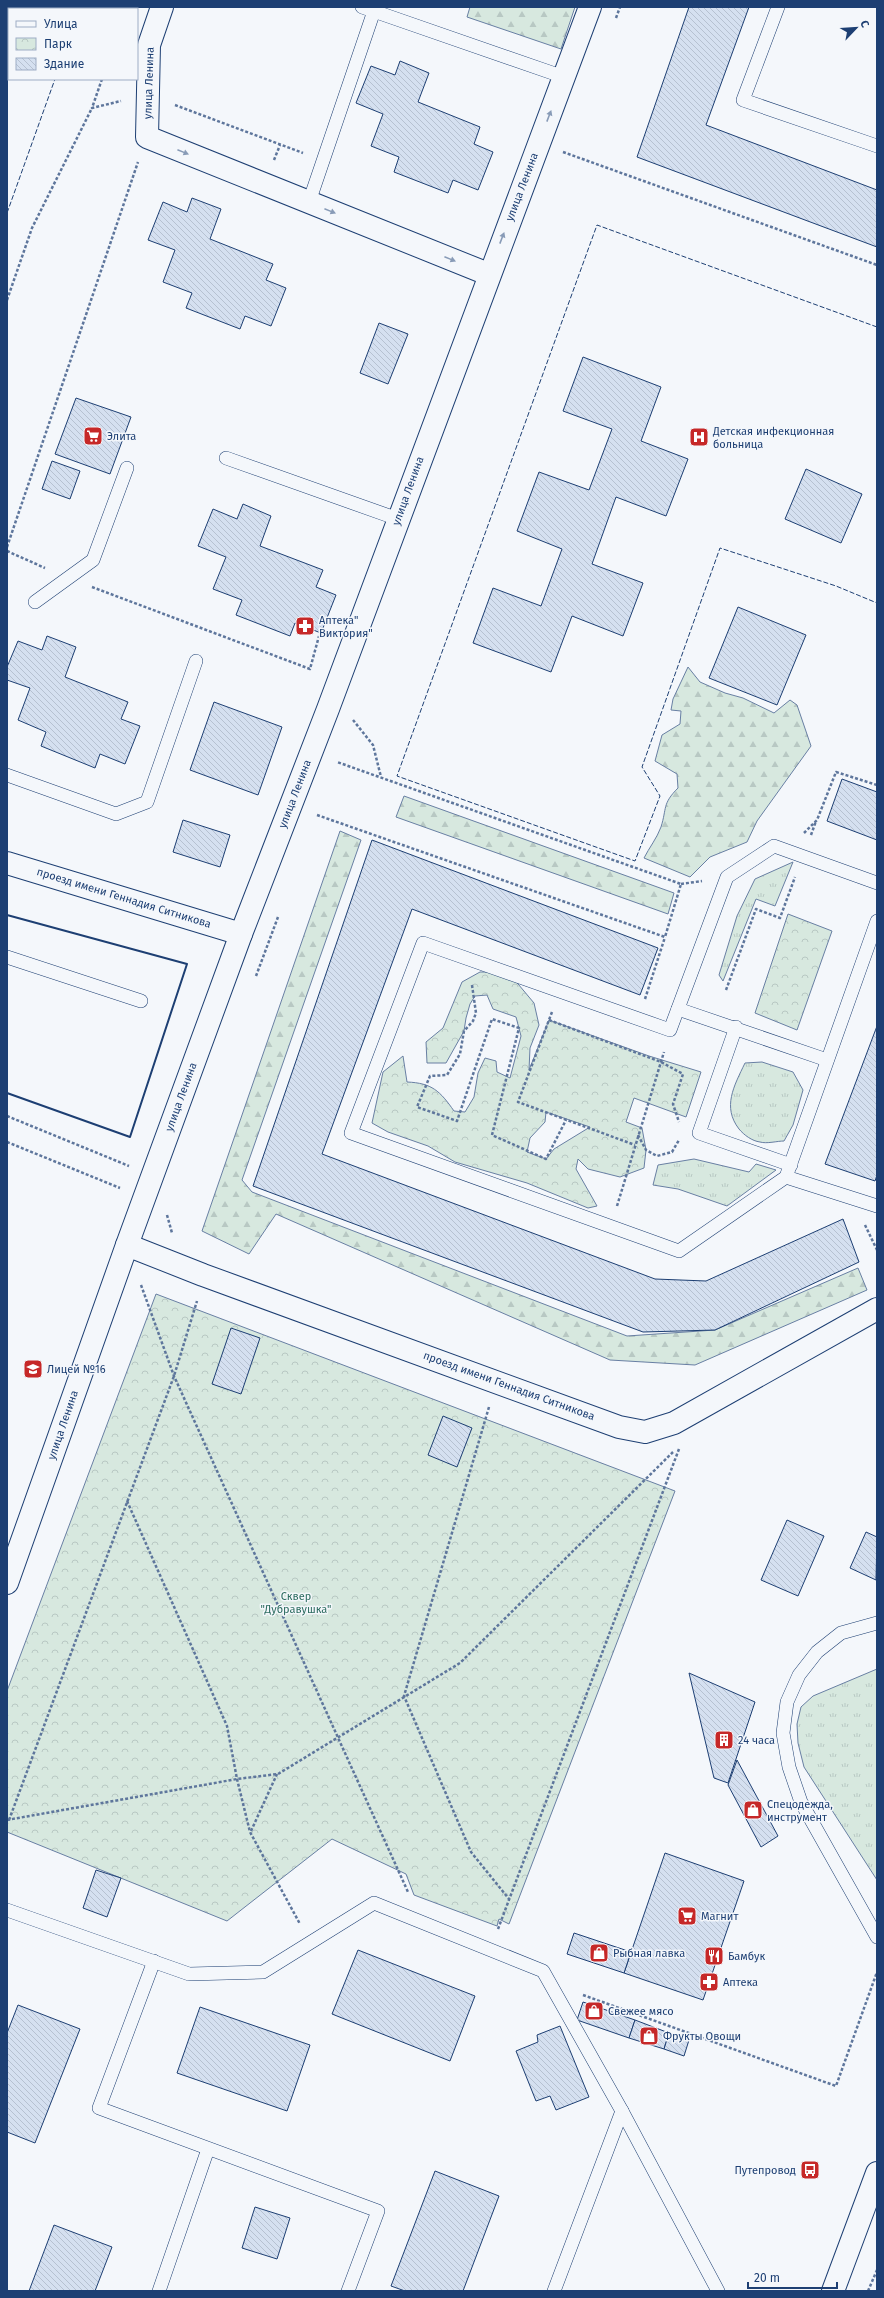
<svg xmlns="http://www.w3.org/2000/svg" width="884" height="2298" font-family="'Fira Sans',sans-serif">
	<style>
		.grass { fill: url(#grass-tufts); stroke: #687fa3 }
		.forest { fill: url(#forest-firs); stroke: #687fa3 }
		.park { fill: url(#park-crowns); stroke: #687fa3; fill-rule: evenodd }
		.building { fill: url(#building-back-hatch); stroke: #1d3f73 }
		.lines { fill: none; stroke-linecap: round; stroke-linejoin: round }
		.service-casing { stroke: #1d3f73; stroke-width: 14 }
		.minor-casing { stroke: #1d3f73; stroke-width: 24 }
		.primary-casing { stroke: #1d3f73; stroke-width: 24 }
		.path { stroke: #5e769c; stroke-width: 2.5; stroke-dasharray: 3 2; stroke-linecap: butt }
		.service { stroke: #f4f7fb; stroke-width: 13 }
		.minor { stroke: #f4f7fb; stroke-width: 22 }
		.primary { stroke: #f4f7fb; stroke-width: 22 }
		.fence { stroke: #1d3f73; stroke-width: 1; stroke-dasharray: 5 2; stroke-linecap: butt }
		.wall { stroke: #1d3f73; stroke-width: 2 }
		.oneway { fill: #889bb7 }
		.labels { text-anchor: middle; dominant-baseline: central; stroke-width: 3; stroke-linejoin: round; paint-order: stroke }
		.street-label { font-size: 11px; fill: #1d3f73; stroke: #f4f7fb }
		.poi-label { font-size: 11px; fill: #1d3f73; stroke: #f4f7fb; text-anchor: start }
		.park-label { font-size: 11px; fill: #2c6c60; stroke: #f4f7fb }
	</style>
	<defs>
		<pattern id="grass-tufts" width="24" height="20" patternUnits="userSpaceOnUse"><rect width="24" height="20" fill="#d7e8df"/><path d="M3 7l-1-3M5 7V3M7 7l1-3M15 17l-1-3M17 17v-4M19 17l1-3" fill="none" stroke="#b8c8c3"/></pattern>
		<pattern id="forest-firs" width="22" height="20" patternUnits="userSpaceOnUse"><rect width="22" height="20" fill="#d7e8df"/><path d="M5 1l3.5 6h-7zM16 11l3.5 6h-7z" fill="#b8c8c3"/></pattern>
		<pattern id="park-crowns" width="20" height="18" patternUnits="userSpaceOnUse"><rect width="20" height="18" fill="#d7e8df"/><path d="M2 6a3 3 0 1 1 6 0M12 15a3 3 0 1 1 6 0" fill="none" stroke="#b8c8c3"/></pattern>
		<pattern id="building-back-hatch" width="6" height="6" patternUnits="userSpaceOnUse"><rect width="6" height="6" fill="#d5e0f0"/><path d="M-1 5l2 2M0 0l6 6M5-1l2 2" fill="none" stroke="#b6c1d1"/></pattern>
	</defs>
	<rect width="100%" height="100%" fill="#f4f7fb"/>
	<g class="grass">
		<path d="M 793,862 L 775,906 L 756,899 L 723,981 L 719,975 L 737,916 L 755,879 Z"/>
		<path d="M 762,1062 L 793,1072 L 803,1090 L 793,1125 L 784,1141 C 777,1141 767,1144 760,1142 C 752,1141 744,1135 739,1129 C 722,1107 734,1086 745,1063 Z"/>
		<path d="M 694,1159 L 749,1172 L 756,1164 L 776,1170 L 727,1206 L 678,1189 L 653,1185 L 658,1165 Z"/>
		<path d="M 877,1669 L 877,1880 L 804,1767 L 798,1743 L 797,1724 L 801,1707 L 813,1696 Z"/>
	</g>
	<g class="forest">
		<path d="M 470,7 L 575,7 L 561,49 L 467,17 Z"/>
		<path d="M 688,667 L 700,682 L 725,693 L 743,698 L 774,713 L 790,700 L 797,705 L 811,746 L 757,821 L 747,842 L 710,857 L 690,877 L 644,858 C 649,848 657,838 661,827 C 667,808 662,804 678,788 L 677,774 L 655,761 L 662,735 L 680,724 L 681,711 L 671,710 L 673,699 Z"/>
		<path d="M 404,796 L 674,893 L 668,914 L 396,817 Z"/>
		<path d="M 340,831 L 361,840 L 242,1180 L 252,1192 L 627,1336 L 715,1330 L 858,1268 L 867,1290 L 695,1365 L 610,1360 L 276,1214 L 249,1254 L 202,1231 Z"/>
	</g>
	<g class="park">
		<path d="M 788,914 L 832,931 L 797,1030 L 755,1013 Z"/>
		<path d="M 480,972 L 508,972 L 534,1003 L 539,1025 L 530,1048 L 529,1070 L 549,1020 L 649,1056 L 701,1072 L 686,1117 L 634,1098 L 626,1122 L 642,1128 L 646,1150 L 644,1168 L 620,1177 L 588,1169 L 578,1159 L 576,1169 L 597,1206 L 588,1208 L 527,1183 L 455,1162 L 428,1146 L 388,1132 L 372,1123 L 383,1072 L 403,1056 L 407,1082 C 432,1083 440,1091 454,1111 L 465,1112 L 474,1097 L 478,1073 L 485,1058 L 496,1061 L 497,1072 L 510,1078 L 521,1036 L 516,1017 L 493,1009 L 487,995 L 475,996 L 470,1004 L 466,1018 L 464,1031 L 446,1063 L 427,1063 L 426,1042 L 443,1028 L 462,982 ZM 546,1112 L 590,1127 L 554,1149 L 546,1159 L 527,1152 L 530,1138 L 545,1122 Z"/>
		<path d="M 156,1294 L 675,1491 L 509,1924 L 499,1919 L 497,1926 L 414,1895 L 406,1874 L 332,1839 L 227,1921 L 7,1832 L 7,1691 Z"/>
	</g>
	<g class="building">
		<path d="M 7,7 L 27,7 L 26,9 L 9,9 L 9,28 L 7,27 Z"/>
		<path d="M 689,7 L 749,7 L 706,125 L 877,190 L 877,247 L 637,157 Z"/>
		<path d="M 400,61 L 429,73 L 418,102 L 480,127 L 474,144 L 493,152 L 478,190 L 453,180 L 448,193 L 394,172 L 399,157 L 371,146 L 383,114 L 356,103 L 371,66 L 395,75 Z"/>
		<path d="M 192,198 L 221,209 L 210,239 L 273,264 L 266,280 L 286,288 L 271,326 L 245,316 L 240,329 L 186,308 L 192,293 L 163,282 L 175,250 L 148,240 L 163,202 L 187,212 Z"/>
		<path d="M 379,323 L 408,334 L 388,384 L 360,373 Z"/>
		<path d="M 583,357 L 661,387 L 641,441 L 688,459 L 666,516 L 616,497 L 592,564 L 643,583 L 623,636 L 572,616 L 551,672 L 473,643 L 493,588 L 541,606 L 562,549 L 517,531 L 539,472 L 589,490 L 612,429 L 563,411 Z"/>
		<path d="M 76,398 L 131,417 L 110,474 L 55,454 Z"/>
		<path d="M 52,461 L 80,471 L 70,499 L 42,489 Z"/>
		<path d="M 806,469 L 862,494 L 841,543 L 785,519 Z"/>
		<path d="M 243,504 L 271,516 L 260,546 L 323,570 L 316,587 L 336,595 L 321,633 L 295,623 L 290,636 L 236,615 L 242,600 L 213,589 L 226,557 L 198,546 L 213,509 L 237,519 Z"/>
		<path d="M 738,607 L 806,635 L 777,705 L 709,678 Z"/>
		<path d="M 47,636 L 76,647 L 65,677 L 128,702 L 121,719 L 140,726 L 125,764 L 100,754 L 95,768 L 41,746 L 46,732 L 18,720 L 30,688 L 7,680 L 7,667 L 18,641 L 42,650 Z"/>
		<path d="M 214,702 L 282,727 L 258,795 L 190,770 Z"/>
		<path d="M 842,779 L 877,792 L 877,840 L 827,821 Z"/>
		<path d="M 183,820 L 230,835 L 220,867 L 173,852 Z"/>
		<path d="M 372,840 L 658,948 L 640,995 L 412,909 L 322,1154 L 655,1279 L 706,1281 L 843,1219 L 859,1262 L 715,1330 L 643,1332 L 253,1186 Z"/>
		<path d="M 877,1026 L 877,1175 L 875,1181 L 825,1164 Z"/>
		<path d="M 231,1328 L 260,1338 L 241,1394 L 212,1384 Z"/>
		<path d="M 443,1416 L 472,1428 L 457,1467 L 428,1455 Z"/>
		<path d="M 787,1520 L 824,1536 L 798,1596 L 761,1580 Z"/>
		<path d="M 866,1532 L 877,1537 L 876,1580 L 850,1568 Z"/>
		<path d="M 689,1673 L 755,1702 L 728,1783 L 714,1778 Z"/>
		<path d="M 737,1760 L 778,1836 L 761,1847 L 728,1785 Z"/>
		<path d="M 665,1853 L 744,1881 L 703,2000 L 624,1973 Z"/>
		<path d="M 96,1870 L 121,1878 L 107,1917 L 83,1908 Z"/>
		<path d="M 574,1933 L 631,1952 L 624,1973 L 567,1954 Z"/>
		<path d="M 358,1950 L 475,1996 L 450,2061 L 332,2014 Z"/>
		<path d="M 583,2002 L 635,2020 L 629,2038 L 577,2020 Z"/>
		<path d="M 18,2005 L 80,2029 L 35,2143 L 7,2132 L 7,2033 Z"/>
		<path d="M 200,2007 L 310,2045 L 287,2111 L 177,2073 Z"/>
		<path d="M 635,2020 L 669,2033 L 664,2049 L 629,2038 Z"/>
		<path d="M 560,2026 L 589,2097 L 556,2110 L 550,2096 L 536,2101 L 516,2051 L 538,2042 L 537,2035 Z"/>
		<path d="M 669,2033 L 689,2040 L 684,2056 L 664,2049 Z"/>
		<path d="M 435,2171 L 499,2196 L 463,2291 L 405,2291 L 391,2286 Z"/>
		<path d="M 255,2207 L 290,2218 L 277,2259 L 242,2248 Z"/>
		<path d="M 54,2225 L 112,2247 L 95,2291 L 29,2291 Z"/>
	</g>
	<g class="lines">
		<g class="service-casing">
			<g id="service">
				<path d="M 362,7 L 564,77"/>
				<path d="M 778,7 L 743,100 L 877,146"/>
				<path d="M 309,202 L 374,11"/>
				<path d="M 226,458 L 398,519"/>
				<path d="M 35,602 L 93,560 L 127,468"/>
				<path d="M 7,775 L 116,814 L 147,802 L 196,661"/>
				<path d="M 877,883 L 774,846 L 727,877 L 670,1030 L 423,943 L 351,1133 L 679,1251 L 786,1177 L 877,921"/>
				<path d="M 7,957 L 141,1001"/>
				<path d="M 678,1009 L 827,1060"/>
				<path d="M 736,1027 L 699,1133 L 791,1165"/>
				<path d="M 786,1177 L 877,1206"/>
				<path d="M 877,1623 L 841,1633 L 817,1652 L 799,1675 L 787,1702 L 783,1733 L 789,1767 L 801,1802 L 877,1937"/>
				<path d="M 7,1910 L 189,1974 L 263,1972 L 374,1903 L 543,1971 L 622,2111 L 718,2291"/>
				<path d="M 154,1961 L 99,2108 L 378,2211 L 348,2291"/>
				<path d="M 159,2291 L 208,2149"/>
				<path d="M 554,2291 L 622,2111"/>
			</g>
		</g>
		<g class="minor-casing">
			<g id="minor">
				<path d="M 162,7 L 149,45 L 147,137 L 488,274"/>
				<path d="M 7,863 L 241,934"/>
				<path d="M 127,1245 L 203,1275 L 619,1427 L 645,1432 L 674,1423 L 877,1309"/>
				<path d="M 7,1583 L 127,1245 L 241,934 L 328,709 L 590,7"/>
			</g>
		</g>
		<g class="primary-casing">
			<path id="primary" d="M 833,2291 L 877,2173"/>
		</g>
		<g class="path">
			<path d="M 127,9 L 128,7"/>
			<path d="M 616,18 L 620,7"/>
			<path d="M 102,79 L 92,108 L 121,101"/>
			<path d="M 175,105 L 303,153"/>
			<path d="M 563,152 L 877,265"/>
			<path d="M 274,160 L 280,145"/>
			<path d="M 7,300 L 32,228 L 92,108"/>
			<path d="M 7,547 L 138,162"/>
			<path d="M 7,551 L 45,568"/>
			<path d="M 92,587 L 310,669 L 319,636"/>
			<path d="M 353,720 L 373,745 L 381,777"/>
			<path d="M 317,815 L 665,937 L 681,884 L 337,762"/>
			<path d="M 804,833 L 817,820 L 836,772 L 877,785"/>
			<path d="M 811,835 L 816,821"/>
			<path d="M 681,884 L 702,881"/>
			<path d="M 256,976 L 278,917"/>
			<path d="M 472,985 L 476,1013 L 473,1021 L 464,1031 L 460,1054 L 447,1075 L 430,1076 L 417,1107 L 457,1121 L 492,1019 L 519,1028 L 492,1135 L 546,1159 L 566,1120"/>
			<path d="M 726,990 L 756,909 L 780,918 L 795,877"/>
			<path d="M 645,999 L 665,937"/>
			<path d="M 552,1012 L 518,1102 L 635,1145"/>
			<path d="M 549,1020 L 661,1062 L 683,1074 L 673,1104 L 679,1122"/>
			<path d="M 7,1116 L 129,1166"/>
			<path d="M 638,1135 L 646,1150 L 657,1156 L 672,1152 L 679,1140"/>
			<path d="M 7,1142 L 120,1188"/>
			<path d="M 617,1206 L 664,1052"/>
			<path d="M 167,1215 L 172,1233"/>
			<path d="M 865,1225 L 877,1250"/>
			<path d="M 141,1285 L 174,1376 L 408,1892"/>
			<path d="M 489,1407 L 404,1696 L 471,1852 L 509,1899"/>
			<path d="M 127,1501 L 227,1726 L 237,1779 L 250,1832 L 300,1924"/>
			<path d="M 7,1820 L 237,1779 L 278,1774 L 460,1663 L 673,1452"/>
			<path d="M 9,1820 L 174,1376 L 197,1301"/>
			<path d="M 251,1831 L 277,1774"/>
			<path d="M 498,1929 L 679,1449"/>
			<path d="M 583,1995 L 836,2086 L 877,1972"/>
			<path d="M 868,2291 L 877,2270"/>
		</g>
		<use href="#service" class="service"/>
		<use href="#minor" class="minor"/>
		<use href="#primary" class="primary"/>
		<g class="fence">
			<path d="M 80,9 L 81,7"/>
			<path d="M 7,213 L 55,79"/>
			<path d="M 877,327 L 597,225 L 397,776 L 635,861 L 660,796 L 642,767 L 720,548 L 836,586 L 877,603"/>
		</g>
		<path class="wall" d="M 7,915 L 187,964 L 130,1137 L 7,1093"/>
	</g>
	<defs><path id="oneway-solid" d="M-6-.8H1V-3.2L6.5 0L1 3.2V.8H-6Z"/></defs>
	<g class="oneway">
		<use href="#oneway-solid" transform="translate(549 116) rotate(-69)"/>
		<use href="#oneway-solid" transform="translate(183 152) rotate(22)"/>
		<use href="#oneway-solid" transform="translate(330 211) rotate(22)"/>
		<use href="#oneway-solid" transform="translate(502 238) rotate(-69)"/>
		<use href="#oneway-solid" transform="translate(450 259) rotate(22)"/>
	</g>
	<defs>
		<g id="supermarket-square" transform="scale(1)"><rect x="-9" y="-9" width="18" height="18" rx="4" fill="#c62828" stroke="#f4f7fb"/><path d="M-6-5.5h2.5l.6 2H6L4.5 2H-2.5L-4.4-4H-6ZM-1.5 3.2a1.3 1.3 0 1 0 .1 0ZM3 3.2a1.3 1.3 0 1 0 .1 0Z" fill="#fff"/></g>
		<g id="hospital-square" transform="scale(1)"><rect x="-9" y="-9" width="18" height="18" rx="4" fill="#c62828" stroke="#f4f7fb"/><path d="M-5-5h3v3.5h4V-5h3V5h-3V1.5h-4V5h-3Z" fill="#fff"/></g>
		<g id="pharmacy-square" transform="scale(1)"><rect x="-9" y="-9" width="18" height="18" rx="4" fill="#c62828" stroke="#f4f7fb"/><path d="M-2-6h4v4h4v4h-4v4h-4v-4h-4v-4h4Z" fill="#fff"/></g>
		<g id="school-square" transform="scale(1)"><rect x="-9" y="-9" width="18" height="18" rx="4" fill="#c62828" stroke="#f4f7fb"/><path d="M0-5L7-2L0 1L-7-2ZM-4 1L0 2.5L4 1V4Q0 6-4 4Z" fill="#fff"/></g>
		<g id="building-square" transform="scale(1)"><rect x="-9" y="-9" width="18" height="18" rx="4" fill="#c62828" stroke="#f4f7fb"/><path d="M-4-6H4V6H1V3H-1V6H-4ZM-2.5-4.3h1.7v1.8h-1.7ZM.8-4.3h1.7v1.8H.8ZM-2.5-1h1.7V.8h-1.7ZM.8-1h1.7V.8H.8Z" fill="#fff"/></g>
		<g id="shop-square" transform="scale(1)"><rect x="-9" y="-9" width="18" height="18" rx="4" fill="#c62828" stroke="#f4f7fb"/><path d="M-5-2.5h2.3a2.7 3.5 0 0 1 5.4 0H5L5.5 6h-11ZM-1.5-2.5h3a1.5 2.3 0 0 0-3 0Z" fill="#fff"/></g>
		<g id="restaurant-square" transform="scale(1)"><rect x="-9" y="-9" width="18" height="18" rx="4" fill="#c62828" stroke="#f4f7fb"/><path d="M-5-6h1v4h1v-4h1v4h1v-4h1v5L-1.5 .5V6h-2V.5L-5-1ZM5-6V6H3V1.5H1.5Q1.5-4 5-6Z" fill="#fff"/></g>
		<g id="bus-square" transform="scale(1)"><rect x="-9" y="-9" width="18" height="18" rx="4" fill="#c62828" stroke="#f4f7fb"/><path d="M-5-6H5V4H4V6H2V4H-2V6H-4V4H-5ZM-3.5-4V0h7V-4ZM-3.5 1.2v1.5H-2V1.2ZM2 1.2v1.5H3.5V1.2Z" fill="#fff"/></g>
	</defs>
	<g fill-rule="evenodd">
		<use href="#supermarket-square" x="93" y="436"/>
		<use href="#hospital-square" x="699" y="437"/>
		<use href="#pharmacy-square" x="305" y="626"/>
		<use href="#school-square" x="33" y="1369"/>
		<use href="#building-square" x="724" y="1740"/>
		<use href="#shop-square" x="753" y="1810"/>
		<use href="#supermarket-square" x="687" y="1916"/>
		<use href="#shop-square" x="599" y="1953"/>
		<use href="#restaurant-square" x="714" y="1956"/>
		<use href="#pharmacy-square" x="709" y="1982"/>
		<use href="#shop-square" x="594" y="2011"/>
		<use href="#shop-square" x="649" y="2036"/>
		<use href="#bus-square" x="810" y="2170"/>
	</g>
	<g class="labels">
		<g class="street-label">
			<text transform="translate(149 83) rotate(-88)">улица Ленина</text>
			<text transform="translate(522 187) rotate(-69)">улица Ленина</text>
			<text transform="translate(408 491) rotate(-70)">улица Ленина</text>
			<text transform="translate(295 794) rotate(-69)">улица Ленина</text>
			<text transform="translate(124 898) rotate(17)">проезд имени Геннадия Ситникова</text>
			<text transform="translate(181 1097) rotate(-70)">улица Ленина</text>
			<text transform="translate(509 1386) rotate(20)">проезд имени Геннадия Ситникова</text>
			<text transform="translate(63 1425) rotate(-71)">улица Ленина</text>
		</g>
		<g class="poi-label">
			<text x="713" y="431">Детская инфекционная<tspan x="713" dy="13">больница</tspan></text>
			<text x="107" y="436">Элита</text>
			<text x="319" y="620">Аптека"<tspan x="319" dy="13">Виктория"</tspan></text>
			<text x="47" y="1369">Лицей №16</text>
			<text x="738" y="1740">24 часа</text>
			<text x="767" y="1804">Спецодежда,<tspan x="767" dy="13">инструмент</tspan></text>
			<text x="701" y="1916">Магнит</text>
			<text x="613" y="1953">Рыбная лавка</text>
			<text x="728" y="1956">Бамбук</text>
			<text x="723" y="1982">Аптека</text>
			<text x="608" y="2011">Свежее мясо</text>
			<text x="663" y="2036">Фрукты Овощи</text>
			<text x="796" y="2170" text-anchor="end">Путепровод</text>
		</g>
		<g class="park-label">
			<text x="296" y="1596">Сквер<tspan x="296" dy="13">"Дубравушка"</tspan></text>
		</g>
	</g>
	<rect width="884" height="2298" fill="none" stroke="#1d3f73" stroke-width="16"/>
	<rect x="8" y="8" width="130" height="72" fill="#f4f7fb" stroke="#9eadc5"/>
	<rect x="16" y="21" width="20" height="6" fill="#f4f7fb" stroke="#9eadc5"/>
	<text x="44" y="28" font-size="12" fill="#1d3f73">Улица</text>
	<rect x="16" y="38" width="20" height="12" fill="url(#park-crowns)" stroke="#9eadc5"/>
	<text x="44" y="48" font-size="12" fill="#1d3f73">Парк</text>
	<rect x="16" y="58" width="20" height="12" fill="url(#building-back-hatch)" stroke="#9eadc5"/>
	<text x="44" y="68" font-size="12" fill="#1d3f73">Здание</text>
	<g transform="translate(856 28) rotate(65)" stroke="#f4f7fb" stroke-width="3" paint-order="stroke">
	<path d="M0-3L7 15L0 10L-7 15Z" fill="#1d3f73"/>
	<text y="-6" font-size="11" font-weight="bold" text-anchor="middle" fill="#1d3f73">С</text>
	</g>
	<path d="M748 2282v6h89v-6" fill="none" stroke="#1d3f73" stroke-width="2"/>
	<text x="754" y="2282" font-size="12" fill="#1d3f73" stroke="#f4f7fb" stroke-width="3" paint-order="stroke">20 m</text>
</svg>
